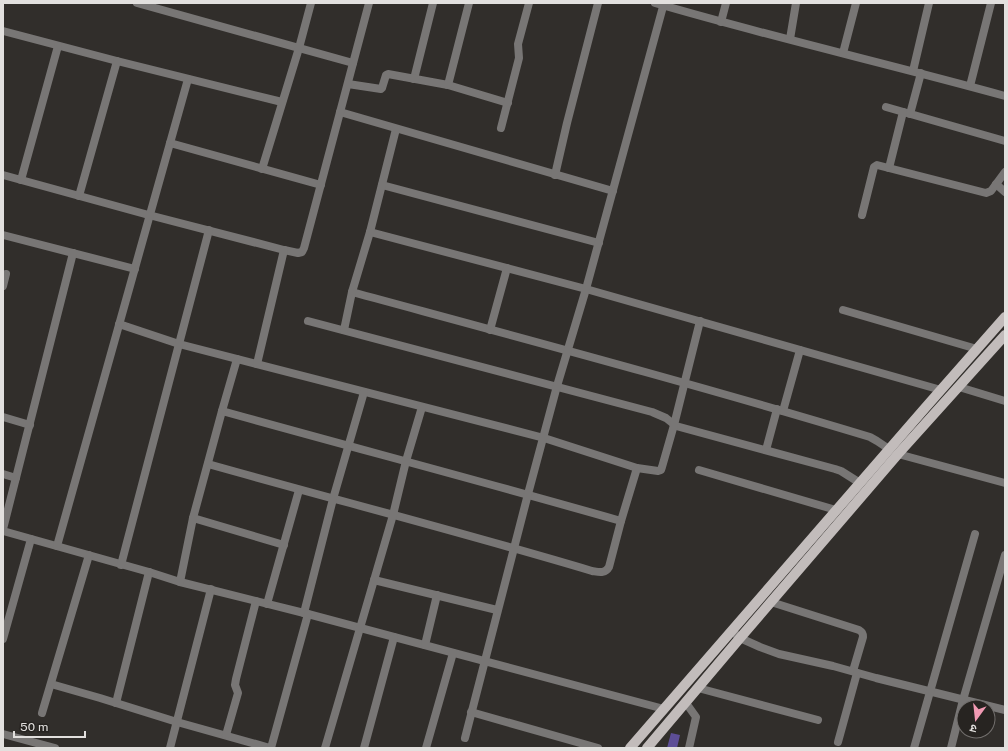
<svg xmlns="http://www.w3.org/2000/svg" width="1008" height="751" font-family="'Public Sans','Noto Sans Devanagari',sans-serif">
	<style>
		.building { fill: #5d4e96 }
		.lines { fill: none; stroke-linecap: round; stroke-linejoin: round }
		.minor { stroke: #787675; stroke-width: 8 }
		.primary { stroke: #c2bcbb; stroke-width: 10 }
	</style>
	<rect width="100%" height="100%" fill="#312e2b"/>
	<path class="building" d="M 671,733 L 680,735 L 677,748 L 667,748 Z"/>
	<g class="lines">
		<g class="minor">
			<path d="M 137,3 L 353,63"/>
			<path d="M 655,3 C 771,37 889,64 1005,96"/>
			<path d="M 721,22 L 726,3"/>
			<path d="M 3,31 L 117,61 L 282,102"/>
			<path d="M 790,39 L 796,3"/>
			<path d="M 843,53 L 856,3"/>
			<path d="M 913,71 L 929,3"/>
			<path d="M 414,79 L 433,3"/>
			<path d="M 348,84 L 381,89 L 382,88 L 386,75 L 388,74 L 448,85 L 508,103"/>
			<path d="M 448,85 L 469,3"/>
			<path d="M 970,86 L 991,3"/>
			<path d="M 886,107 L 1005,141"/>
			<path d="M 340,112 L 613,191"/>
			<path d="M 910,114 L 921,73"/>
			<path d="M 501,128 L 519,58 L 518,44 L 529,3"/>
			<path d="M 170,143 L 321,185"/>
			<path d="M 889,168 L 903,112"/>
			<path d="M 262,169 L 299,48 L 311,3"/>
			<path d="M 3,175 L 145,214 L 284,250 L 298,253 L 302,252 L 304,248 L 369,3"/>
			<path d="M 555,175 L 567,123 L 598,3"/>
			<path d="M 21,180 L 58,46"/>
			<path d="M 996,184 L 1005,192"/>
			<path d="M 382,185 L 599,243"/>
			<path d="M 79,196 L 117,61"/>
			<path d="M 862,215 L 874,167 L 877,165 L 986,193 L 991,191 L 1005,172"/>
			<path d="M 370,232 L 586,289 L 941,390"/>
			<path d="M 3,235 L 135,269"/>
			<path d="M 3,286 L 6,274"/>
			<path d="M 352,292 C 525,339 698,385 870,437 L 877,441 L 889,449"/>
			<path d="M 843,310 L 977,349"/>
			<path d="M 308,321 L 652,412 L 666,418 L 676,426 L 835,469 L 841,471 L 860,483"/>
			<path d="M 119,324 L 179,344 L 544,438 L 637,468 L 658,471 L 661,470 L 662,467 L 674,425 L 700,321"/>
			<path d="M 344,330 L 352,292 L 370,232 L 396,129"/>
			<path d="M 490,330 L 507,268"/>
			<path d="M 257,364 L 284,250"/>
			<path d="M 959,387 L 1005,401"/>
			<path d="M 222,411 C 355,448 488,483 621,521"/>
			<path d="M 783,411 L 800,350"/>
			<path d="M 3,417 L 30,425"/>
			<path d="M 766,450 L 777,409"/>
			<path d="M 898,454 L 1005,483"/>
			<path d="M 208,464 C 336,500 465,533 592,571 C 599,572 605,574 609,567 L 621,521 L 637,468"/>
			<path d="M 699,470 L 836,510"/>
			<path d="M 3,474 L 16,478"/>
			<path d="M 193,518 L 284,545"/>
			<path d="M 3,529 L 73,253"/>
			<path d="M 3,531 L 149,572 L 180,582 L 308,614 L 664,709"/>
			<path d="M 57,546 L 188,79"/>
			<path d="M 121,565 L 179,344 L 209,230"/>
			<path d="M 374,580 L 497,610"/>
			<path d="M 180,582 L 193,518 L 222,411 L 237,359"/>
			<path d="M 771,602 L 859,630 C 862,632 863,633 863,637 L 853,671"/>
			<path d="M 267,604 L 299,490"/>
			<path d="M 304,613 L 333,499 L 364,392"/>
			<path d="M 732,631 L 740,638 L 760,647 L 779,654 L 833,666 L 876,678 L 1005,710"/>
			<path d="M 3,639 L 31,539"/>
			<path d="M 425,645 L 437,595"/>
			<path d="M 51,684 L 100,698 L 177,722 L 270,748"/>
			<path d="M 698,688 L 818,720"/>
			<path d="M 116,703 L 149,572"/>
			<path d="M 686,703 L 696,717 L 689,748"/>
			<path d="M 471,712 L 598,748"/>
			<path d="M 42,713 L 89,555"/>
			<path d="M 3,734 L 55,748"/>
			<path d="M 226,735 L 238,693 L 235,685 L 236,679 L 256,601"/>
			<path d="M 465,738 L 528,494 L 557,386 L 586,289 L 664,3"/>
			<path d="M 838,742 L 857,673"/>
			<path d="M 170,748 L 211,589"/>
			<path d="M 271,748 L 308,614"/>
			<path d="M 325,748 L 393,515 L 406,461 L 422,407"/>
			<path d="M 364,748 L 394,637"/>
			<path d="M 426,748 L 453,653"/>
			<path d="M 914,748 L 975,534"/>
			<path d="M 951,748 L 963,700 L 1005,555"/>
		</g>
		<g class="primary">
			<path d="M 630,748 L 925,408 L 1005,317"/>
			<path d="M 647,748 L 740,638 L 898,454 L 1005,335"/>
		</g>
	</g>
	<rect width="1008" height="751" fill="none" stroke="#e2e0de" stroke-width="8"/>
	<g transform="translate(976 719) rotate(195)"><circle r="19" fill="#272421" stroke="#726f6d"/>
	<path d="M0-3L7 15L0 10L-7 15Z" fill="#f19ab3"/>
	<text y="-6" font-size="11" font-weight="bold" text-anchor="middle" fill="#e2e0de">उ</text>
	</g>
	<path d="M14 731v6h71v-6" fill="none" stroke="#e2e0de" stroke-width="2"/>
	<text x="20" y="731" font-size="12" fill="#e2e0de" stroke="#272421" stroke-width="3" paint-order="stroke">50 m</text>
</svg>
